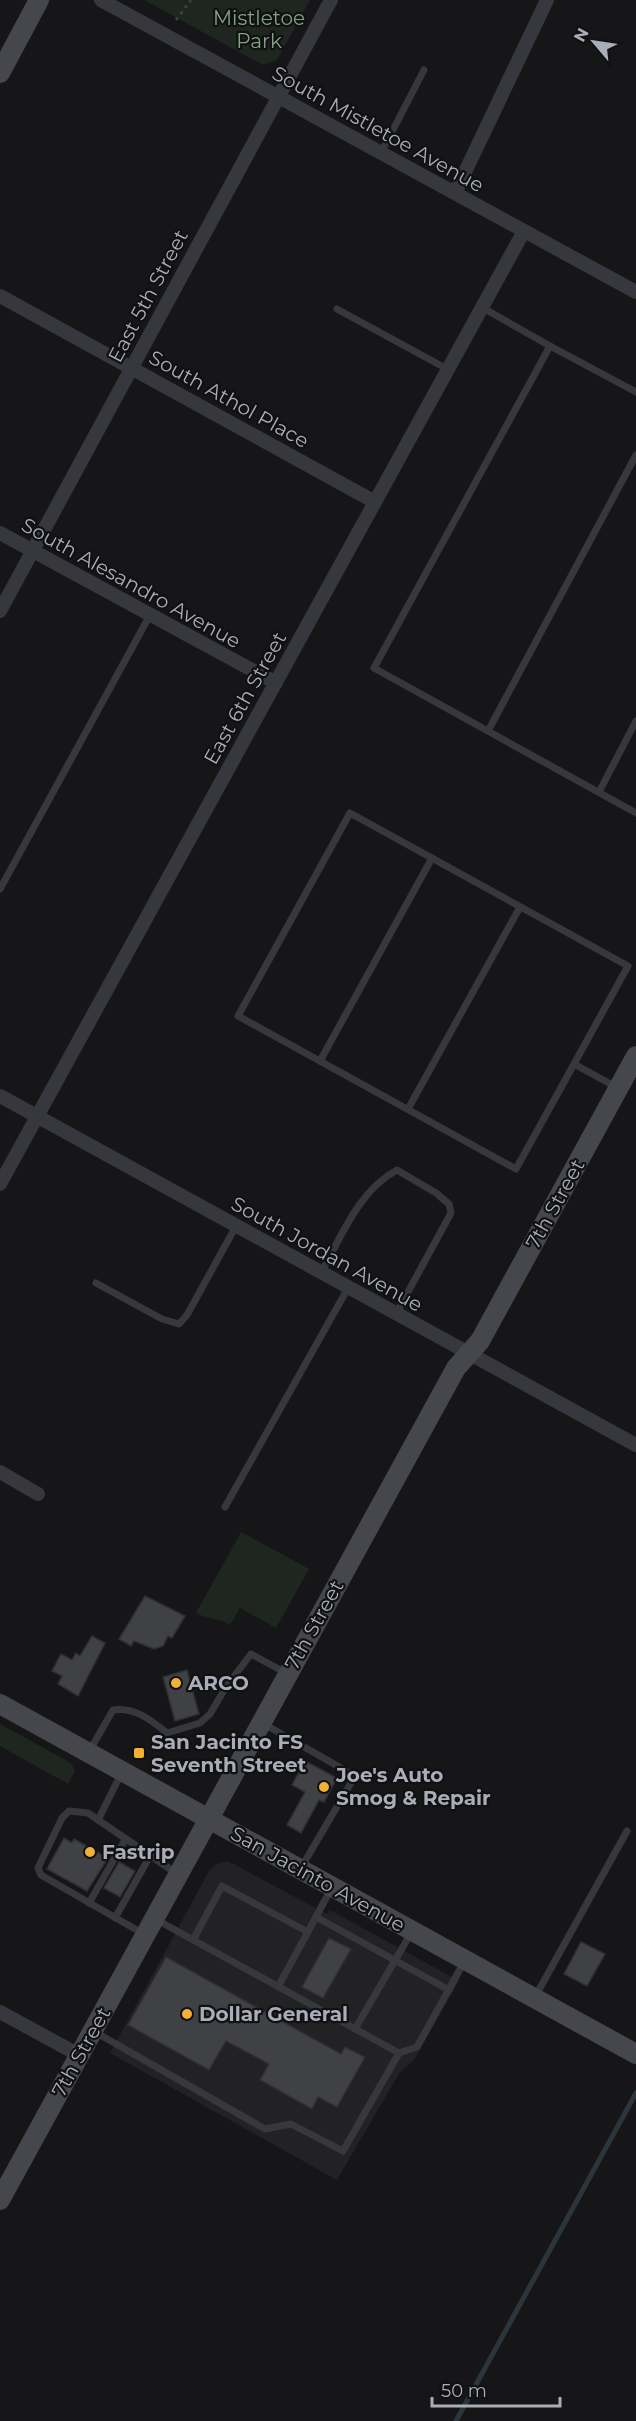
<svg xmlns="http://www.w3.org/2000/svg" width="636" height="2421" font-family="Montserrat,sans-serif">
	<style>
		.built { fill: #222225 }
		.green { fill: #1e261f }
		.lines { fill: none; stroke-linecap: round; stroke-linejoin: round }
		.stream { stroke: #2c353c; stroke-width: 5 }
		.building { fill: #404145; stroke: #303034; stroke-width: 1.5 }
		.path { stroke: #3d3f44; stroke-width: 3; stroke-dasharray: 3 4.5; stroke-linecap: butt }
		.lane { stroke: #37383d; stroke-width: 7 }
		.street { stroke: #37383d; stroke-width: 14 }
		.secondary { stroke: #45474d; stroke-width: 20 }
		.poi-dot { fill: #f2b134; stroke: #111113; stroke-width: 2 }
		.labels { text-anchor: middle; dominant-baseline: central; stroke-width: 4.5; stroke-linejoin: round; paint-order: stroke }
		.park-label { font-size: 20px; fill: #7fa381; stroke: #111113 }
		.street-label { font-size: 20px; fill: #a8adb8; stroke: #111113 }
		.poi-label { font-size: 20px; font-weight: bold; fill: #a8adb8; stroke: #111113; text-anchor: start }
	</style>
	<rect width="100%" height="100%" fill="#161618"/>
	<path class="built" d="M 228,1861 L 327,1914 L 330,1910 L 459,1981 L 414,2060 L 400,2072 L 337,2180 L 110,2053 L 209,1871 L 216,1864 Z"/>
	<g class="green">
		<path d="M 144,0 L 310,0 L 277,60 L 263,65 Z"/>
		<path d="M 241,1532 L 309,1569 L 276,1628 L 240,1608 L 230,1625 C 219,1618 207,1619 196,1613 Z"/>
		<path d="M 0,1724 L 71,1763 L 75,1771 L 68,1784 L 0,1746 Z"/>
	</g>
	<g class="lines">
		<path class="stream" d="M 456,2421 L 636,2093"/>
	</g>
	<g class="building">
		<path d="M 145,1596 L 185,1616 L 172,1638 L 168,1636 L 163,1646 L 154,1649 L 134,1641 L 131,1646 L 119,1639 Z"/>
		<path d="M 92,1636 L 105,1643 L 78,1696 L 58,1684 L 62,1676 L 52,1671 L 61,1654 L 72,1660 L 76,1653 L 80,1656 Z"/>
		<path d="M 187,1670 L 199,1714 L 175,1721 L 163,1677 Z"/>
		<path d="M 305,1761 L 337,1778 L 324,1802 L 319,1800 L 301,1833 L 287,1825 L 305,1792 L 292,1785 Z"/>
		<path d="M 64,1838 L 72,1843 L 74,1839 L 108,1858 L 87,1891 L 47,1869 Z"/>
		<path d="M 119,1862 L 135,1871 L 120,1897 L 104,1888 Z"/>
		<path d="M 329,1938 L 351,1949 L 323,1998 L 302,1987 Z"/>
		<path d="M 581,1942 L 605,1954 L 587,1986 L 564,1974 Z"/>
		<path d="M 166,1957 L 341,2054 L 345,2047 L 365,2057 L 337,2107 L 318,2097 L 312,2109 L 260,2080 L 269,2064 L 226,2041 L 209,2070 L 128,2025 Z"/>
	</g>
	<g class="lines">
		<path class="path" d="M 176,20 L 191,0"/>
		<g class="lane">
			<path d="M 381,153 L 424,70"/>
			<path d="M 483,308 L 550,346"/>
			<path d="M 337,309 L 449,370"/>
			<path d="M 636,392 L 550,346 L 374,668 L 636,813"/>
			<path d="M 488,731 L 636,455"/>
			<path d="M 599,792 L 636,721"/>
			<path d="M 0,889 L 150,615"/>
			<path d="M 320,1061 L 432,858"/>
			<path d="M 574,1064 L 516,1169 L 238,1016 L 350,813 L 628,966 L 574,1064 L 616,1087"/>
			<path d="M 408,1109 L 520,907"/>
			<path d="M 321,1273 C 341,1237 359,1190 397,1170 L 436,1193 L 449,1204 L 451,1213 L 396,1314"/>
			<path d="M 96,1283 L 162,1319 L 179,1324 L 187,1315 L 236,1226"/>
			<path d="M 225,1507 L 348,1288"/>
			<path d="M 264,1724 L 355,1776 L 301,1868"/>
			<path d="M 90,1750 L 113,1710 C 135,1707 151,1720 167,1733 L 200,1723 L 210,1714 L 226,1687 L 251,1654 L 286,1673"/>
			<path d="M 98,1820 L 121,1774"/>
			<path d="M 89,1903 L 125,1840"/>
			<path d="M 316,1917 L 449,1990"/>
			<path d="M 115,1918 L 150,1856"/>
			<path d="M 157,1920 L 399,2053"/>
			<path d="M 142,1933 L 41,1875 L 38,1868 L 62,1818 L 69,1811 L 88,1813 L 176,1873"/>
			<path d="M 193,1940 L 222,1886 L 308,1932"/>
			<path d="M 278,1987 L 331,1889"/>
			<path d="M 535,1997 L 627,1831"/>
			<path d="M 355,2029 L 411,1933"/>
			<path d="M 95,2032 L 265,2129 L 291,2124 L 343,2151 L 399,2053 L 417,2047 L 464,1962"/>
		</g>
		<g class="street">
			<path d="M 101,0 L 636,292"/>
			<path d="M 455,193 L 547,0"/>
			<path d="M 0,296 L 375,502"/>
			<path d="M 0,533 L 276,683"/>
			<path d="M 0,611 L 331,0"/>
			<path d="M 0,1096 L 636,1445"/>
			<path d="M 0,1184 L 524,231"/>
			<path d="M 0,1472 L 38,1494"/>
			<path d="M 0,2012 L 79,2055"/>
		</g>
		<g class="secondary">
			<path d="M 0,73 L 39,0"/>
			<path d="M 0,1704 L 636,2054"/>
			<path d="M 0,2200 L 456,1368 L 480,1341 L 636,1056"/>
		</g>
	</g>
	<g class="poi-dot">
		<circle cx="176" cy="1683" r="6"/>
		<rect x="133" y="1747" width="12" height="12" rx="3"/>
		<circle cx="324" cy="1787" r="6"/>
		<circle cx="90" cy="1852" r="6"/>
		<circle cx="187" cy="2014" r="6"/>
	</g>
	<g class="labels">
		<g class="park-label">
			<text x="259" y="18">Mistletoe<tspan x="259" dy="23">Park</tspan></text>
		</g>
		<g class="street-label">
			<text transform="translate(378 129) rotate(29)">South Mistletoe Avenue</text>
			<text transform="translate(148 296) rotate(-62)">East 5th Street</text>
			<text transform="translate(229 399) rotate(29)">South Athol Place</text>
			<text transform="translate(131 583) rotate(29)">South Alesandro Avenue</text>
			<text transform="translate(245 698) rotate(-61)">East 6th Street</text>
			<text transform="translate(555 1204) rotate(-61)">7th Street</text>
			<text transform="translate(327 1254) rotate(29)">South Jordan Avenue</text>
			<text transform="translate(314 1625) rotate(-61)">7th Street</text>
			<text transform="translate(318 1879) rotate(29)">San Jacinto Avenue</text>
			<text transform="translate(81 2052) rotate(-61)">7th Street</text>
		</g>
		<g class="poi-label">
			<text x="188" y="1683">ARCO</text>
			<text x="151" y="1742">San Jacinto FS<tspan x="151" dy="23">Seventh Street</tspan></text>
			<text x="336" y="1775">Joe's Auto<tspan x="336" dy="23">Smog &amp; Repair</tspan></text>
			<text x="102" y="1852">Fastrip</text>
			<text x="199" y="2014">Dollar General</text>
		</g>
	</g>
	<g transform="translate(594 42) rotate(299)" stroke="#111113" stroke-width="4.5" paint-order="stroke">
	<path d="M0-4.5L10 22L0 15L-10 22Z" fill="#a8adb8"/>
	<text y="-9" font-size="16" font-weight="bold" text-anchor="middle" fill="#a8adb8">N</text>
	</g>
	<path d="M432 2397v9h128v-9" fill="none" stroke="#a8adb8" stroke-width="3"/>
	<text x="441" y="2397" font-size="18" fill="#a8adb8" stroke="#111113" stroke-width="4.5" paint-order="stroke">50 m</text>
</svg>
